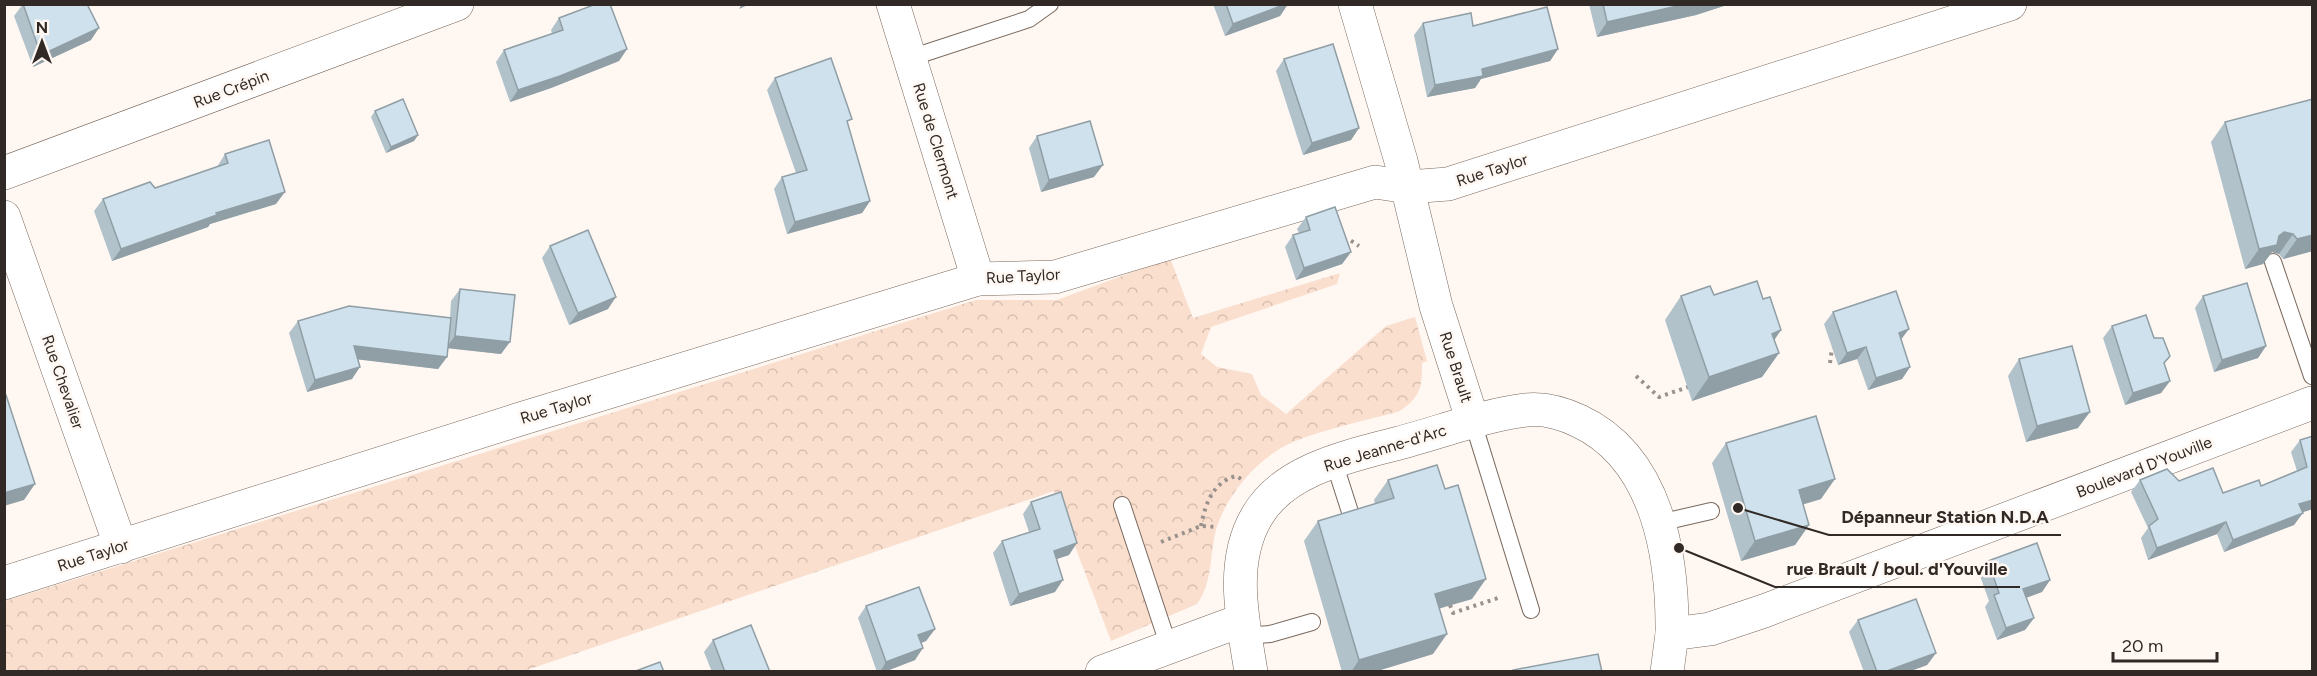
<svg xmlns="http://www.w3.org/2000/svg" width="2317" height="676" font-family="Figtree,sans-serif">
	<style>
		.forest { fill: url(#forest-crowns) }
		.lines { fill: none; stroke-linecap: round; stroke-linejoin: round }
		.lane-casing { stroke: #79695e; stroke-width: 18 }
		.street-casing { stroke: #79695e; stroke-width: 34 }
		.secondary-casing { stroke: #79695e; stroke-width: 34 }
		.path { stroke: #99918d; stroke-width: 4; stroke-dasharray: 3 4.5; stroke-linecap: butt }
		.lane { stroke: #fff; stroke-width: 16 }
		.street { stroke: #fff; stroke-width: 33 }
		.secondary { stroke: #fff; stroke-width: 33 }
		.wall { fill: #b1c2cb }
		.shaded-wall { fill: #909ea5 }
		.building { fill: #cee1ec; stroke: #909ea5; stroke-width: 1.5 }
		.labels { text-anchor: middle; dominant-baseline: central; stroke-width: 5; stroke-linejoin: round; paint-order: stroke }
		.street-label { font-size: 16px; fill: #302925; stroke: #fff7f2 }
		.leader { fill: none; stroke: #302925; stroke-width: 2 }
		.callout-dot { fill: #302925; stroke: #fff7f2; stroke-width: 2 }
		.callout-label { font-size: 18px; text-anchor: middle; font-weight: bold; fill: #302925; stroke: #fff7f2; stroke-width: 5; stroke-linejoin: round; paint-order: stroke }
	</style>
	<defs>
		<pattern id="forest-crowns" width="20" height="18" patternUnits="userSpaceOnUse" patternTransform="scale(1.5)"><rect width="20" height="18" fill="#fadfce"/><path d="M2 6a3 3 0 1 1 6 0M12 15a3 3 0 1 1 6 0" fill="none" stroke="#d7bfb1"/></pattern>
	</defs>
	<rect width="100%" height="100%" fill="#fff7f2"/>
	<path class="forest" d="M 1170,258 L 1193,318 L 1340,273 L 1337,284 L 1211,327 L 1201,354 L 1217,367 L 1252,374 L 1261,395 L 1286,414 L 1386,326 L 1415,317 L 1427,361 L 1422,363 C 1422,388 1421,396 1400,411 C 1365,421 1327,428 1293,442 C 1262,455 1231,489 1219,521 C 1208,549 1215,580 1197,604 L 1111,641 L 1054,491 L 524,671 L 5,672 L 5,601 L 976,300 L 1057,300 Z"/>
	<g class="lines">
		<g class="lane-casing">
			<g id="lane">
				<path d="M 910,58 L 1029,19 L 1050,4"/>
				<path d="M 2273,262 L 2312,376"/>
				<path d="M 1473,422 L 1531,610"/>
				<path d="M 1334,462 L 1351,515"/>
				<path d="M 1122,505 L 1169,647"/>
				<path d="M 1659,523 L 1711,511"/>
				<path d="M 1245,636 L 1270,634 L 1312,622"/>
			</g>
		</g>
		<g class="street-casing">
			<g id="street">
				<path d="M 893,4 L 978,279"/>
				<path d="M 1355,4 L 1401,161 L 1436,306 L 1473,422"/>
				<path d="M 4,173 L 457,4"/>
				<path d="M 4,217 L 121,547"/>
				<path d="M 4,583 L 517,420 L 978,279 L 1055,277 L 1375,182 L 1408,187 L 1448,184 L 2010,4"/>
				<path d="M 1102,672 L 1229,625 L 1243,624"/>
				<path d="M 1251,672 C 1243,621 1229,563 1257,516 C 1284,469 1350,456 1399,443 C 1441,432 1484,415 1526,410 C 1544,408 1564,414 1579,421 C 1658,458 1673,557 1672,634"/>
			</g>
		</g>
		<g class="secondary-casing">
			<path id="secondary" d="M 1667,672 L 1672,634 L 1710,629 L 1764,611 L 2312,403"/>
		</g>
		<g class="path">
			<path d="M 1344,242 L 1350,240 L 1359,246"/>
			<path d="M 1830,363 L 1832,348"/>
			<path d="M 1636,376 L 1659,397 L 1688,387"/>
			<path d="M 1201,526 C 1205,504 1213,482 1236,476 L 1243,480"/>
			<path d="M 1161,542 L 1201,526 L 1216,527"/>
			<path d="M 1450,605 L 1453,613 L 1501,597"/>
		</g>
		<use href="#lane" class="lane"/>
		<use href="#street" class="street"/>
		<use href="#secondary" class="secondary"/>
	</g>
	<g class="wall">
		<path d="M 23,4 L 91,40 L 33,67 L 14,16 Z"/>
		<path d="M 1213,4 L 1288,4 L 1280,16 L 1225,36 Z"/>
		<path d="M 1589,4 L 1730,4 L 1696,15 L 1597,37 Z"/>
		<path d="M 559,18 L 627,49 L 619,61 L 551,88 L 510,102 L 496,62 L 504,50 L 552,34 L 551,30 Z"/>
		<path d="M 1423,23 L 1473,26 L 1558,49 L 1550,61 L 1481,79 L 1475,88 L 1427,97 L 1414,35 Z"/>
		<path d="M 1284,59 L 1359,128 L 1351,140 L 1303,155 L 1276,71 Z"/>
		<path d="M 775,78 L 848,124 L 870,201 L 862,213 L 787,234 L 774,189 L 782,177 L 796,173 L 767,90 Z"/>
		<path d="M 375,111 L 418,135 L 414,141 L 386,153 L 371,117 Z"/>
		<path d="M 2225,122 L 2313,251 L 2283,259 L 2279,254 L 2272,252 L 2263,264 L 2245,269 L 2211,142 Z"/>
		<path d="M 1037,136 L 1094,177 L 1041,192 L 1029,148 Z"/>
		<path d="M 225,154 L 276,204 L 210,224 L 208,227 L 112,261 L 94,211 L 103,199 L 155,188 L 217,167 Z"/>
		<path d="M 1306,217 L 1351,252 L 1342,264 L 1296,280 L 1285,247 L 1293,235 L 1299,233 L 1297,229 Z"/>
		<path d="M 550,246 L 608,309 L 569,325 L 542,258 Z"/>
		<path d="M 460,289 L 501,354 L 448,348 L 447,357 L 438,369 L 358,359 L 352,379 L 307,392 L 289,333 L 298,321 L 450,318 L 451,301 Z"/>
		<path d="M 1714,295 L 1774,340 L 1779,353 L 1762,377 L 1692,401 L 1665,320 L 1681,296 Z"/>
		<path d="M 2203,296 L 2266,346 L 2258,358 L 2214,372 L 2195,308 Z"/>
		<path d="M 1833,312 L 1901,340 L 1910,367 L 1902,379 L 1868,390 L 1857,359 L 1838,365 L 1824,324 Z"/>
		<path d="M 2112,326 L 2154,338 L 2170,356 L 2164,364 L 2170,381 L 2161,393 L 2125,405 L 2103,338 Z"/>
		<path d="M 2019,359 L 2078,428 L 2026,442 L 2008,376 Z"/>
		<path d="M 2313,436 L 2313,509 L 2302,512 L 2294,525 L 2224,552 L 2217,534 L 2148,560 L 2141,538 L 2148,528 L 2131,492 L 2140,480 L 2179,481 L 2223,493 L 2261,486 L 2297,471 L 2291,452 L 2300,440 Z"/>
		<path d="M 1726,443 L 1821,499 L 1803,504 L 1809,525 L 1795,545 L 1741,561 L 1712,463 Z"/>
		<path d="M 1388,480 L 1472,599 L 1439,608 L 1433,654 L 1374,672 L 1342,672 L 1304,541 L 1318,521 L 1375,504 L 1374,500 Z"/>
		<path d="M 1031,502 L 1069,555 L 1056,559 L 1055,592 L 1010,606 L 993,553 L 1002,541 L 1029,532 L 1023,514 Z"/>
		<path d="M 1988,561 L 2050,580 L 2042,592 L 2026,597 L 2034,618 L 2025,630 L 1997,640 L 1985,607 L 1989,601 L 1979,573 Z"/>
		<path d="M 866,606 L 935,629 L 926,641 L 921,643 L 915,660 L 884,672 L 877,672 L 858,618 Z"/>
		<path d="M 1858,620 L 1936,653 L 1927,665 L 1908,672 L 1864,672 L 1849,632 Z"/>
		<path d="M 713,640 L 770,672 L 712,672 L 704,652 Z"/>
	</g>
	<g class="shaded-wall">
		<path d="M 742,4 L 750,4 L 739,9 Z"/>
		<path d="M 1288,4 L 1280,16 L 1225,36 L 1233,24 Z"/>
		<path d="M 1686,4 L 1730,4 L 1696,15 L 1597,37 L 1607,22 Z"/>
		<path d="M 99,28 L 91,40 L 33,67 L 41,55 Z"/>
		<path d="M 627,49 L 619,61 L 551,88 L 510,102 L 518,90 Z"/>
		<path d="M 1558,49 L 1550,61 L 1481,79 L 1475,88 L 1427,97 L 1435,85 L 1482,69 Z"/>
		<path d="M 1359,128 L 1351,140 L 1303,155 L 1312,143 Z"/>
		<path d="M 418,135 L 414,141 L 386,153 L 391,147 Z"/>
		<path d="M 1103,165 L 1094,177 L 1041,192 L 1049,180 Z"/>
		<path d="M 285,192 L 276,204 L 210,224 L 208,227 L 112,261 L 121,249 L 216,213 Z"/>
		<path d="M 870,201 L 862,213 L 787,234 L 795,222 Z"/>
		<path d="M 2284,232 L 2293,234 L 2279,254 L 2272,252 L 2263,264 L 2245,269 L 2259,249 Z"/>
		<path d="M 2313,235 L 2313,251 L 2283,259 L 2297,239 Z"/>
		<path d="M 1351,252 L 1342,264 L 1296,280 L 1304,268 Z"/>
		<path d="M 616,297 L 608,309 L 569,325 L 578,313 Z"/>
		<path d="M 1909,329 L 1900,341 L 1899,333 Z"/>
		<path d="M 1781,330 L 1765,354 L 1772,334 Z"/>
		<path d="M 455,336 L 510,342 L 501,354 L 446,348 Z"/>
		<path d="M 354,346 L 447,357 L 438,369 L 346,358 Z"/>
		<path d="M 2266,346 L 2258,358 L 2214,372 L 2222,360 Z"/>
		<path d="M 1866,347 L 1857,359 L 1838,365 L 1847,353 Z"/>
		<path d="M 1779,353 L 1762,377 L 1692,401 L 1709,377 Z"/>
		<path d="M 360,367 L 352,379 L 307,392 L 315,380 Z"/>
		<path d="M 1910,367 L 1902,379 L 1868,390 L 1876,378 Z"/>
		<path d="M 2170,381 L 2161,393 L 2125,405 L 2133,393 Z"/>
		<path d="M 2090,412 L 2078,428 L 2026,442 L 2037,426 Z"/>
		<path d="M 1835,479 L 1821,499 L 1785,510 L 1799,490 Z"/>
		<path d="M 35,484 L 24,500 L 4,506 L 4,493 Z"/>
		<path d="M 2313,500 L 2313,509 L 2291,516 L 2299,504 Z"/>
		<path d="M 2303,513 L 2294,525 L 2224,552 L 2233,540 Z"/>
		<path d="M 2226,522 L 2217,534 L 2148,560 L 2157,548 Z"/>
		<path d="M 1809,525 L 1795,545 L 1741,561 L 1755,541 Z"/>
		<path d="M 1077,543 L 1069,555 L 1045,563 L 1054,551 Z"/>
		<path d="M 1486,579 L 1472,599 L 1421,614 L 1435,594 Z"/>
		<path d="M 1063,580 L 1055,592 L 1010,606 L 1019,594 Z"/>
		<path d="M 2050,580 L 2042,592 L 2015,602 L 2023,589 Z"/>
		<path d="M 2034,618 L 2025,630 L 1997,640 L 2006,628 Z"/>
		<path d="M 935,629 L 926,641 L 910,647 L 918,635 Z"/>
		<path d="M 1447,634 L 1433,654 L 1374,672 L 1351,672 L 1359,660 Z"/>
		<path d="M 923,648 L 915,660 L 884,672 L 880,672 L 886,662 Z"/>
		<path d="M 1936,653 L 1927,665 L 1908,672 L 1884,672 Z"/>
	</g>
	<g class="building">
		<path d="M 23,4 L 87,4 L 99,28 L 41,55 Z"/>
		<path d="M 596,4 L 610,4 L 627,49 L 560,76 L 518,90 L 504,50 L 563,30 L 559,18 Z"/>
		<path d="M 1226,4 L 1286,4 L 1233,24 Z"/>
		<path d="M 1603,4 L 1686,4 L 1607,22 Z"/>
		<path d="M 1547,7 L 1558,49 L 1482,69 L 1483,76 L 1435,85 L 1423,23 L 1471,13 L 1473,26 Z"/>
		<path d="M 1333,44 L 1359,128 L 1312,143 L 1284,59 Z"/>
		<path d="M 831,58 L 852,119 L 847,121 L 870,201 L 795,222 L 782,177 L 807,170 L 775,78 Z"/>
		<path d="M 403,99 L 418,135 L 391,147 L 375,111 Z"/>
		<path d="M 2313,99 L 2313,235 L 2297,239 L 2293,234 L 2284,232 L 2279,236 L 2277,245 L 2259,249 L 2225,122 Z"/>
		<path d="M 1090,121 L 1103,165 L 1049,180 L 1037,136 Z"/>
		<path d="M 269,140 L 285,192 L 216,213 L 217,215 L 121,249 L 103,199 L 150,182 L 155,188 L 228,163 L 225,154 Z"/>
		<path d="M 1335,207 L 1351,252 L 1304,268 L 1293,235 L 1310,230 L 1306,217 Z"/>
		<path d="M 588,230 L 616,297 L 578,313 L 550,246 Z"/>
		<path d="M 1757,281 L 1763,299 L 1770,297 L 1781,330 L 1772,334 L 1779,353 L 1709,377 L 1681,296 L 1710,286 L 1714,295 Z"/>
		<path d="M 2247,283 L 2266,346 L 2222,360 L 2203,296 Z"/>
		<path d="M 460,289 L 515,295 L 510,342 L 455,336 Z"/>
		<path d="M 1896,291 L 1909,329 L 1899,333 L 1910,367 L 1876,378 L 1866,347 L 1847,353 L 1833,312 Z"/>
		<path d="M 349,306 L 451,318 L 447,357 L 354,346 L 360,367 L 315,380 L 298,321 Z"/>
		<path d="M 2146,315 L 2154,338 L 2163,338 L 2170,356 L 2164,363 L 2170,381 L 2133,393 L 2112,326 Z"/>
		<path d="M 2072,346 L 2090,412 L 2037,426 L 2019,359 Z"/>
		<path d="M 6,395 L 35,484 L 4,493 L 4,396 Z"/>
		<path d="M 1816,416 L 1835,479 L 1799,490 L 1809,525 L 1755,541 L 1726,443 Z"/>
		<path d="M 2313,436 L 2313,500 L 2299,504 L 2303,513 L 2233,540 L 2226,522 L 2157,548 L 2149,526 L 2158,519 L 2140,480 L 2167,469 L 2179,481 L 2213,468 L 2223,493 L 2259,480 L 2261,486 L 2307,467 L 2300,440 Z"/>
		<path d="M 1437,465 L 1445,489 L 1458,485 L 1486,579 L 1435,594 L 1447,634 L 1359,660 L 1318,521 L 1394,498 L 1388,480 Z"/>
		<path d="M 1061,492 L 1077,543 L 1054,551 L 1063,580 L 1019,594 L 1002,541 L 1040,529 L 1031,502 Z"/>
		<path d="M 2037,543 L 2050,580 L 2023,589 L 2034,618 L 2006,628 L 1994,595 L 1999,593 L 1988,561 Z"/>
		<path d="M 919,587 L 935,629 L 918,635 L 923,648 L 886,662 L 866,606 Z"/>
		<path d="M 1916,599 L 1936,653 L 1884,672 L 1877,672 L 1858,620 Z"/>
		<path d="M 751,625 L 770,672 L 725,672 L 713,640 Z"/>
		<path d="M 1598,654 L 1602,672 L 1513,672 L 1513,670 Z"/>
		<path d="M 660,662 L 664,672 L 633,672 Z"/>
	</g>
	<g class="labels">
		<g class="street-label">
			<text transform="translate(231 89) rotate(-21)">Rue Crépin</text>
			<text transform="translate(936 141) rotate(73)">Rue de Clermont</text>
			<text transform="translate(1492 170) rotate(-18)">Rue Taylor</text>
			<text transform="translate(1023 276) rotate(-3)">Rue Taylor</text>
			<text transform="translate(1456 367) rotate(72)">Rue Brault</text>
			<text transform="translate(63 382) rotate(71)">Rue Chevalier</text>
			<text transform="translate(556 408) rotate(-17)">Rue Taylor</text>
			<text transform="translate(1385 448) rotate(-17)">Rue Jeanne-d'Arc</text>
			<text transform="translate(2144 467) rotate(-21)">Boulevard D'Youville</text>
			<text transform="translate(93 555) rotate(-18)">Rue Taylor</text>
		</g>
	</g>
	<path class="leader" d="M1738 508L1829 535H2061M1679 548L1775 587H2020"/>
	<g class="callout-dot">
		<circle cx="1738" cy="508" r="6"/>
		<circle cx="1679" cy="548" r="6"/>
	</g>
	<g class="callout-label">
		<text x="1945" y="523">Dépanneur Station N.D.A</text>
		<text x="1897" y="575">rue Brault / boul. d'Youville</text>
	</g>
	<rect width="2317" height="676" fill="none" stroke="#302925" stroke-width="12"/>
	<g transform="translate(42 42)" stroke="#fff7f2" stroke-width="4.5" paint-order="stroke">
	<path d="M0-4.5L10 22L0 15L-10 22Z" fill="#302925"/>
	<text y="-9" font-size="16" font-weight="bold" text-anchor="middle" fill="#302925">N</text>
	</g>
	<path d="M2113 652v9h104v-9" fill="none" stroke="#302925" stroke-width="3"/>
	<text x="2122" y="652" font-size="18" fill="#302925" stroke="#fff7f2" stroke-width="4.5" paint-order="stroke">20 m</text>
</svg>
